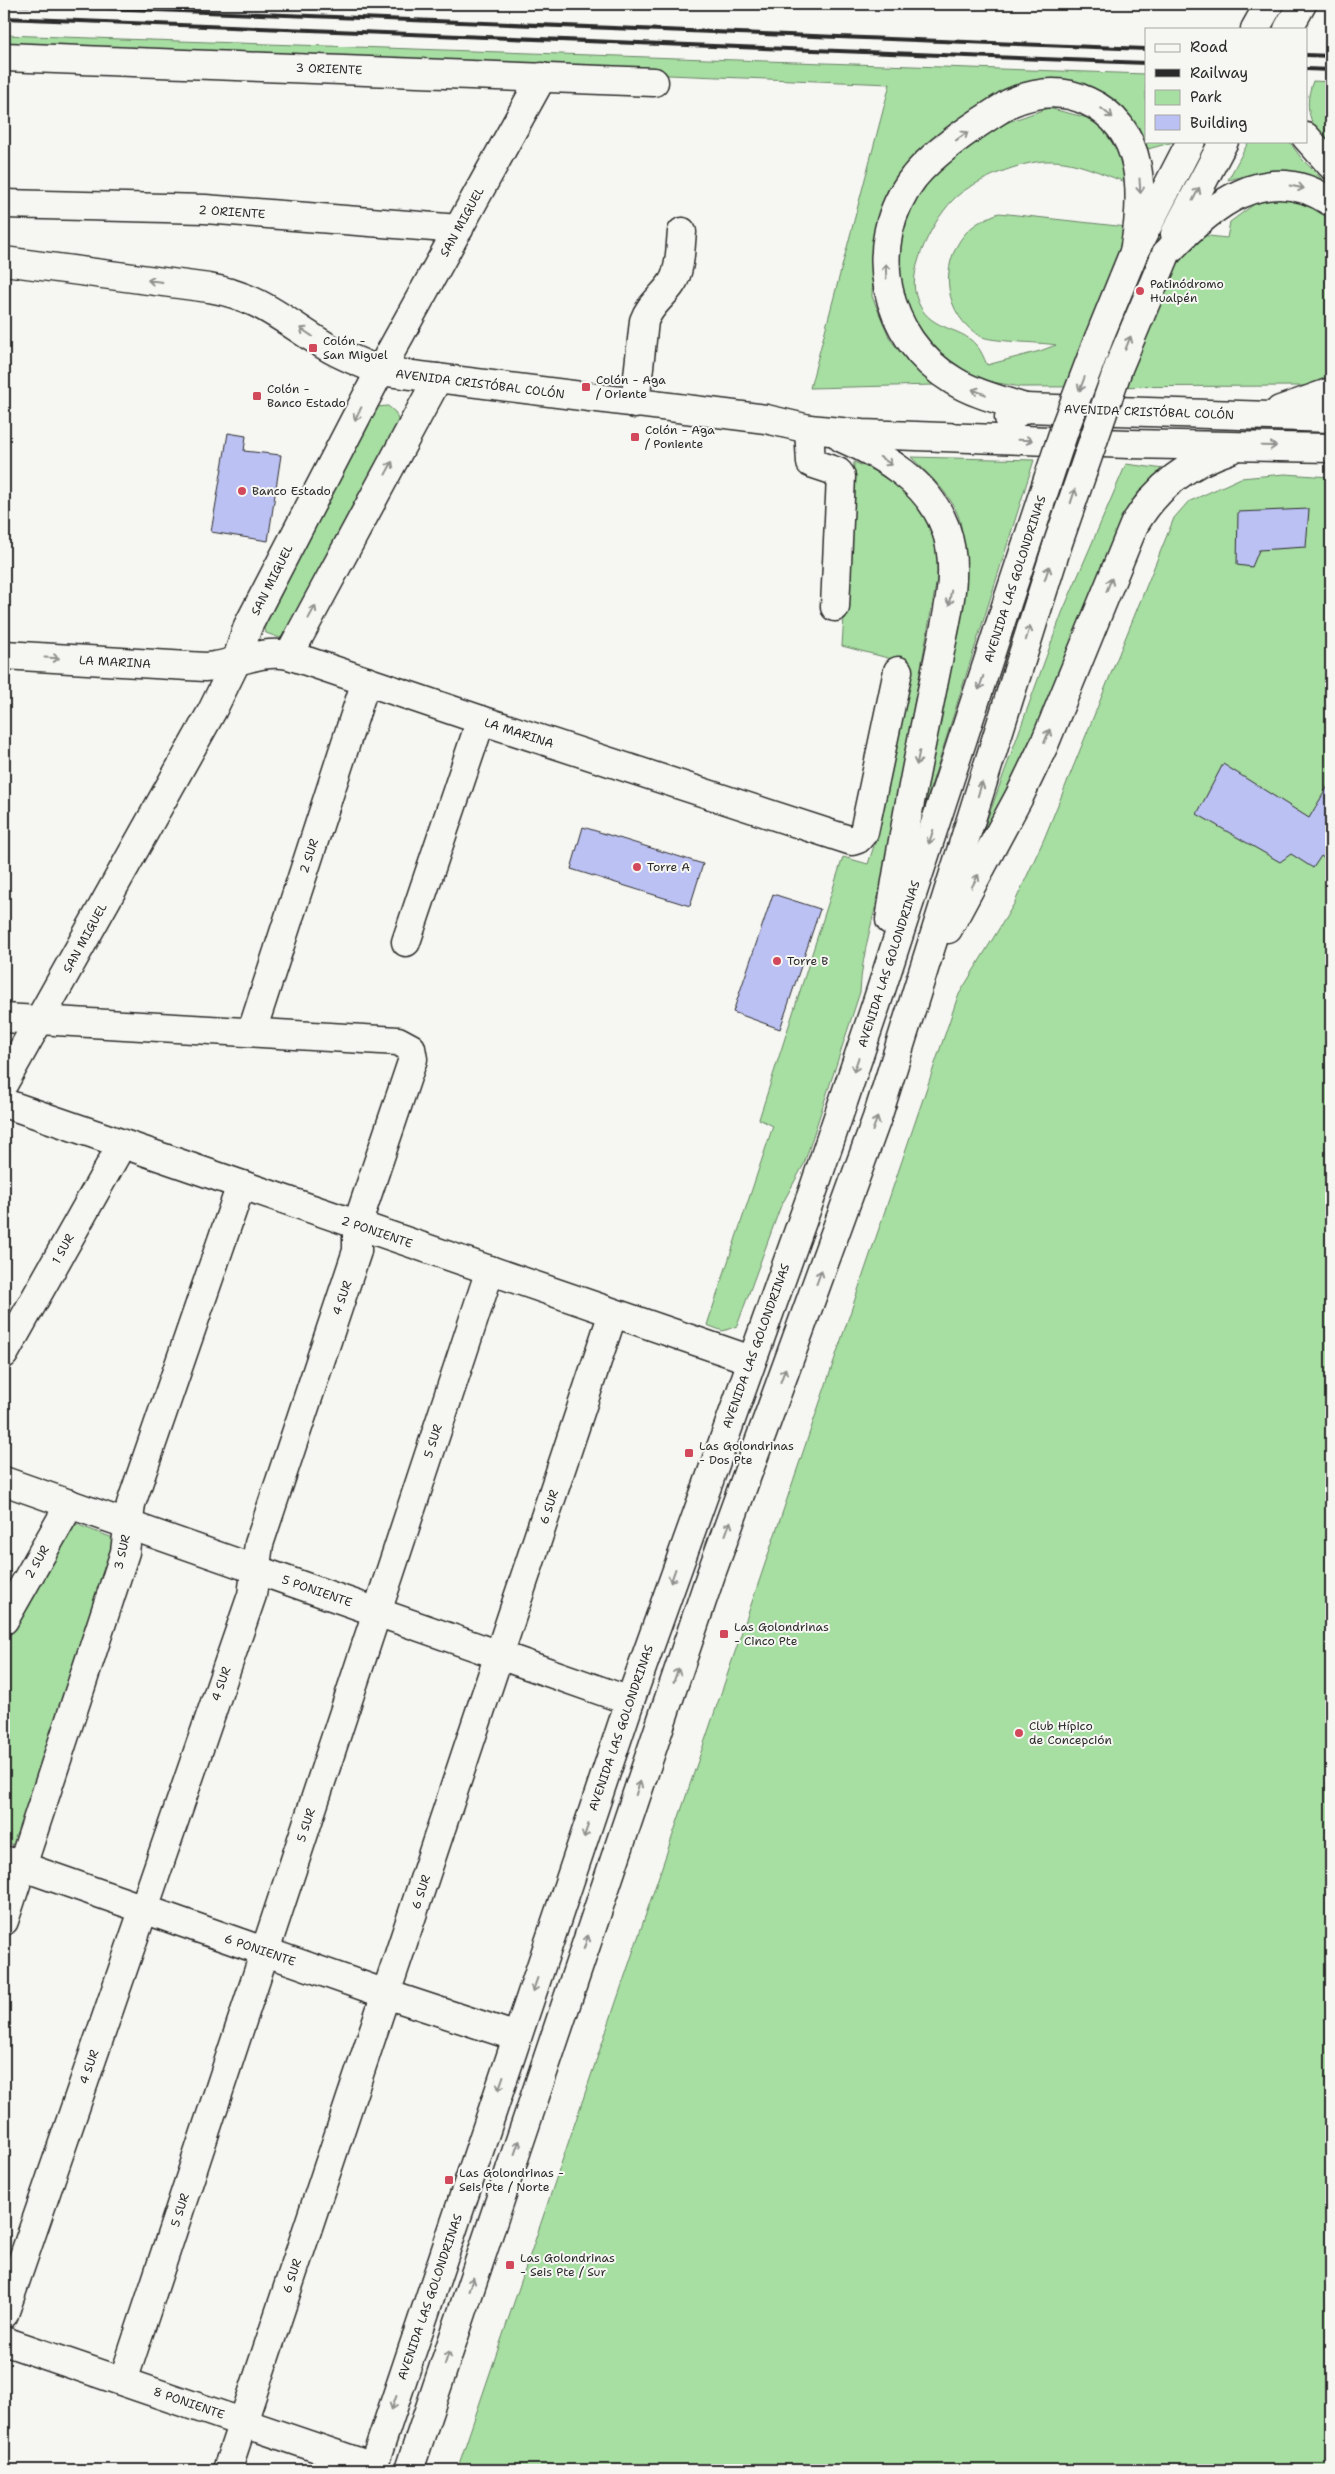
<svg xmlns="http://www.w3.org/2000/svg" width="1335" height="2474" font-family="'Shantell Sans',sans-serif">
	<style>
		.green { fill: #a7dea2; stroke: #698466 }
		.building { fill: #bbc1f3; stroke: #2b2b2b }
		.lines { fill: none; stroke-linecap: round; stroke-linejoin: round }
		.minor-casing { stroke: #2b2b2b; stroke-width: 31 }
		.major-casing { stroke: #2b2b2b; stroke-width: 31 }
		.minor { stroke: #f6f6f2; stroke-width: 28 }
		.major { stroke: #f6f6f2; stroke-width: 28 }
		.rail { stroke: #2b2b2b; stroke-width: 4 }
		.major-bridge-casing { stroke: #2b2b2b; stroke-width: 31; stroke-linecap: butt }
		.major-bridge { stroke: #f6f6f2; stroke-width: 28 }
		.oneway { stroke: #90908e }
		.poi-dot { fill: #d1495b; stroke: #f6f6f2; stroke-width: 2 }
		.labels { text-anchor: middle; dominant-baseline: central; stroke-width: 4; stroke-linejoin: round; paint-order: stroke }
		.street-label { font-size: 12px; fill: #2b2b2b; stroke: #f6f6f2 }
		.poi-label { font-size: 12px; fill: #2b2b2b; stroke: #f6f6f2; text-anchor: start }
	</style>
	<rect width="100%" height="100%" fill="#f6f6f2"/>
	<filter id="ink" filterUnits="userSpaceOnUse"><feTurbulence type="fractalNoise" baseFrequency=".02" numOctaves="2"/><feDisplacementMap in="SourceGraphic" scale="10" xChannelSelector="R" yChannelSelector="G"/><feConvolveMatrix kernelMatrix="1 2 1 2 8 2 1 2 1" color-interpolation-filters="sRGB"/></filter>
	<g filter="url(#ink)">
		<g class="green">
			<path d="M 4,35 L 1146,74 L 1146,141 L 1177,141 L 1148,149 L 1119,110 L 1050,83 L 908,168 L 880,213 L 874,256 L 872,296 L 890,339 L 908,362 L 934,385 L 810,388 L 890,84 L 4,48 Z"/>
			<path d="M 1313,81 L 1331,82 L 1331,153 C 1314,128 1301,113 1313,81 Z"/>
			<path d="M 1048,108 L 1092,119 L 1115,135 L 1128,183 C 1102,174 1075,160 1047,161 C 1022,161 975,180 956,197 C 935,216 907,269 916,296 C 926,332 960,325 976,345 C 981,350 984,358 987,365 L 1040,351 L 1056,345 C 1040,342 990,342 980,336 C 944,315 939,266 964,235 C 973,224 986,218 999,213 L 1227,238 L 1230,222 L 1268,194 L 1290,195 L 1331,218 L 1331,375 L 1306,386 L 1021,387 L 986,381 L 958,370 L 937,356 L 905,314 L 895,256 L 907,208 L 928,177 L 953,156 L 1000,125 Z"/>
			<path d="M 1249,141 L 1289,141 L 1302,159 L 1324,181 C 1283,166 1270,170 1228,180 Z"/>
			<path d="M 388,406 L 395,412 L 399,422 L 288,632 L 280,638 L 266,633 L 264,624 L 376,407 Z"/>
			<path d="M 911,457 L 1034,460 L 922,815 L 964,569 C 963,552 964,531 958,515 C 949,492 928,474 911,457 Z"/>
			<path d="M 854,462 L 890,477 L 907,493 L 930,522 L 938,549 L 937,579 C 919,676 902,773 884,870 C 876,911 862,949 860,992 L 804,1164 L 780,1208 L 737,1326 L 723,1331 L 707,1325 L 773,1126 L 759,1119 L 843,857 L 868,864 L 880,828 L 879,811 L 907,663 L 842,646 Z"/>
			<path d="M 1126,464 L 1164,469 L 1136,495 L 1111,544 L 1025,754 L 982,834 L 1062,613 Z"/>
			<path d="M 1285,474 L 1331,477 L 1331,2470 L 457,2470 L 958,996 L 1014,904 L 1044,839 L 1174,518 L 1188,502 L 1241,478 Z"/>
			<path d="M 73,1523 L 116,1539 L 18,1847 L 4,1841 L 4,1643 Z"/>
		</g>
		<g class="building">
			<path d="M 228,433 L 246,436 L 244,451 L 281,455 L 268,541 L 211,532 Z"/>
			<path d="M 1309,509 L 1306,547 L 1259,550 L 1252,567 L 1237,565 L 1238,512 Z"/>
			<path d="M 1223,764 L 1309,818 L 1331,781 L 1331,863 L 1321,856 L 1313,868 L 1291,854 L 1280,862 L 1197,814 Z"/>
			<path d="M 583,827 L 703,864 L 690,906 L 571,869 Z"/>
			<path d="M 773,894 L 820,909 L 780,1029 L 733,1012 Z"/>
		</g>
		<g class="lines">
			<g class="minor-casing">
				<g id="minor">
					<path d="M 4,57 L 654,82"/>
					<path d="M 4,204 L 205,209 L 459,229"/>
					<path d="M 635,404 L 644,321 C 650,304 663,297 672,283 C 681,270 680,248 682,232"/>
					<path d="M 809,429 L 811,463 L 838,472 L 841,476 L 835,607"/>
					<path d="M 289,655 L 481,720 L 852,841 L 858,839 L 864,832 L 898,671"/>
					<path d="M 406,942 L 481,720"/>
					<path d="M 4,1018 L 398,1041 L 411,1048 L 413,1059 L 357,1225 L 357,1251 L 259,1544 L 252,1595 L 4,2314"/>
					<path d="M 252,1031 L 366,681"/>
					<path d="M 4,1083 L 212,711 L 236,662 L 248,626 L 380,371 L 542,77"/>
					<path d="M 4,1103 L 751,1360"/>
					<path d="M 4,1354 L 122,1144"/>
					<path d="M 4,1481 L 630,1701"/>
					<path d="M 4,1620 L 70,1504"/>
					<path d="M 4,1860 L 386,1994 L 517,2037"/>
					<path d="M 4,1921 L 125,1552 L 131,1504 L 241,1185"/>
					<path d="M 4,2341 L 373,2467"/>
					<path d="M 123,2381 L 490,1270"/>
					<path d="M 227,2470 L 613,1313"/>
				</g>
			</g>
			<g class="major-casing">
				<g id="major">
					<path d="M 1255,29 L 1269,4"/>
					<path d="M 1288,29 L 1302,4"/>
					<path d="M 1306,137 L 1331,165"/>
					<path d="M 1175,234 L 1224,141"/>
					<path d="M 1166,254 C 1209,207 1266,158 1331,202"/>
					<path d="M 4,261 L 209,288 C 263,297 287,324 331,349 C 347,358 364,364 380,371 L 766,419 L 809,429 L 862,434 L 1129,444 L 1331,448"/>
					<path d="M 1099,338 L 1134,252 L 1191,141"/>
					<path d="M 1025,408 C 1001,400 975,394 954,381 C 883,339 863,243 914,177 C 937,149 979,122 1010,103 C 1035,92 1062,89 1087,101 C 1147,128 1144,197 1134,252"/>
					<path d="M 1280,410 L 1331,392"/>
					<path d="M 1009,418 L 1025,408 L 1331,418"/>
					<path d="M 842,438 C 884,456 928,482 945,527 C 960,568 948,611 940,651 C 934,681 928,710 922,740 C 910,800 899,860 890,920"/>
					<path d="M 4,655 L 205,667 C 234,666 259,649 289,655 L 438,378"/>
					<path d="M 948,929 L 1019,797 L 1044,745 L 1134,525 C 1158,485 1187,464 1231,449"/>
					<path d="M 372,2470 L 630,1701 L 813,1191 L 877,1002 L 1007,603"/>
					<path d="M 409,2470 L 711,1574 L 877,1118 L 1058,543"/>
				</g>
			</g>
			<use href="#minor" class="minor"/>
			<use href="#major" class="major"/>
			<g class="rail">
				<path d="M 4,4 L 1146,49"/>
				<path d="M 4,18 L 1146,63"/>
				<path d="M 1306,55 L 1331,56"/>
				<path d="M 1306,69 L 1331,70"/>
			</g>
			<g class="major-bridge-casing">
				<g id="major-bridge">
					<path d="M 1058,543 L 1119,366 L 1166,254"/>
					<path d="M 1007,603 L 1066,425 L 1099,338"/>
				</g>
			</g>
			<use href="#major-bridge" class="major-bridge"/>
		</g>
		<defs><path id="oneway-shaft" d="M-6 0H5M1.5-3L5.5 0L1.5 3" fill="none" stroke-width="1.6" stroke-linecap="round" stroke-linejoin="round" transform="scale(1.25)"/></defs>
		<g class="oneway">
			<use href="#oneway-shaft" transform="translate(1107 113) rotate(39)"/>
			<use href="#oneway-shaft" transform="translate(962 136) rotate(-36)"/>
			<use href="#oneway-shaft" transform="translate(1140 186) rotate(86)"/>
			<use href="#oneway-shaft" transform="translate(1297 187) rotate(11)"/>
			<use href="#oneway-shaft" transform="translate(1196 194) rotate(-63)"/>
			<use href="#oneway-shaft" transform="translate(886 271) rotate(-93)"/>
			<use href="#oneway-shaft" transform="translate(155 281) rotate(-173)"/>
			<use href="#oneway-shaft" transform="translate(306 332) rotate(-146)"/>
			<use href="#oneway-shaft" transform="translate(1128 343) rotate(-68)"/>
			<use href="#oneway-shaft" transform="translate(1082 384) rotate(111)"/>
			<use href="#oneway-shaft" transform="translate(979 392) rotate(-159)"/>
			<use href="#oneway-shaft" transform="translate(358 414) rotate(117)"/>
			<use href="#oneway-shaft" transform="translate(1025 440) rotate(2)"/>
			<use href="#oneway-shaft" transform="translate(1269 446) rotate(1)"/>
			<use href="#oneway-shaft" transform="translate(886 461) rotate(33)"/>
			<use href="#oneway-shaft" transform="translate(389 468) rotate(-62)"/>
			<use href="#oneway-shaft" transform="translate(1073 496) rotate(-72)"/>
			<use href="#oneway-shaft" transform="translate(1047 573) rotate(-72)"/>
			<use href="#oneway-shaft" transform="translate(1109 585) rotate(-68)"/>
			<use href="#oneway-shaft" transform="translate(950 598) rotate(99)"/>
			<use href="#oneway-shaft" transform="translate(312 612) rotate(-62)"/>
			<use href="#oneway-shaft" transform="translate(1028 633) rotate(-73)"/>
			<use href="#oneway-shaft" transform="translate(52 658) rotate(3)"/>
			<use href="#oneway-shaft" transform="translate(981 683) rotate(108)"/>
			<use href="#oneway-shaft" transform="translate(1047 736) rotate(-68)"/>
			<use href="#oneway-shaft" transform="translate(918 758) rotate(101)"/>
			<use href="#oneway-shaft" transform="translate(980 789) rotate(-73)"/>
			<use href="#oneway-shaft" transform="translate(931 837) rotate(108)"/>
			<use href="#oneway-shaft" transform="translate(975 881) rotate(-62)"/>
			<use href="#oneway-shaft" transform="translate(856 1065) rotate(109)"/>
			<use href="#oneway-shaft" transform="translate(875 1124) rotate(-70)"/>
			<use href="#oneway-shaft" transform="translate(819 1277) rotate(-70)"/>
			<use href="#oneway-shaft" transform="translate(783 1375) rotate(-70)"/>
			<use href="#oneway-shaft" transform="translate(728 1528) rotate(-70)"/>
			<use href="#oneway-shaft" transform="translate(673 1576) rotate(109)"/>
			<use href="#oneway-shaft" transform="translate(676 1675) rotate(-71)"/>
			<use href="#oneway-shaft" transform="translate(638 1788) rotate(-72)"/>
			<use href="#oneway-shaft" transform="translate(586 1831) rotate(109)"/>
			<use href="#oneway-shaft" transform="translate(586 1942) rotate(-72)"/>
			<use href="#oneway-shaft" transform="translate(535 1985) rotate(109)"/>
			<use href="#oneway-shaft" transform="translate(501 2083) rotate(109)"/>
			<use href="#oneway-shaft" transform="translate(517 2147) rotate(-71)"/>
			<use href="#oneway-shaft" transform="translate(471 2284) rotate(-71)"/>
			<use href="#oneway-shaft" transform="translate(447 2358) rotate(-72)"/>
			<use href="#oneway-shaft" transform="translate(394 2403) rotate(109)"/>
		</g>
	</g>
	<g class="poi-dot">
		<circle cx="1140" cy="291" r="5"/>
		<rect x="308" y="343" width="10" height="10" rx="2.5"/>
		<rect x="581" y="382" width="10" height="10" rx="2.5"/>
		<rect x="252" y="391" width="10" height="10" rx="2.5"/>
		<rect x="630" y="432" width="10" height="10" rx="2.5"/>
		<circle cx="242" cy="491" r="5"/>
		<circle cx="637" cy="867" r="5"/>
		<circle cx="777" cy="961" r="5"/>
		<rect x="684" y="1448" width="10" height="10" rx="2.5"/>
		<rect x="719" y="1629" width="10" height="10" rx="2.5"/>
		<circle cx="1019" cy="1733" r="5"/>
		<rect x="444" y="2175" width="10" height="10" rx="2.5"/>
		<rect x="505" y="2260" width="10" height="10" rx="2.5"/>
	</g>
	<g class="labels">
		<g class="street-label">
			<text transform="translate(329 69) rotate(2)">3 ORIENTE</text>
			<text transform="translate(232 212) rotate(4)">2 ORIENTE</text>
			<text transform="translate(462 222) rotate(-61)">SAN MIGUEL</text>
			<text transform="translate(480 384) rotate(7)">AVENIDA CRISTÓBAL COLÓN</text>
			<text transform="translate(1149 412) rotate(2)">AVENIDA CRISTÓBAL COLÓN</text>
			<text transform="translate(1015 579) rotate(-72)">AVENIDA LAS GOLONDRINAS</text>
			<text transform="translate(272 580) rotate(-63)">SAN MIGUEL</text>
			<text transform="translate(115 662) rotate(3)">LA MARINA</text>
			<text transform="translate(519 733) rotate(18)">LA MARINA</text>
			<text transform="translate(309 856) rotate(-72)">2 SUR</text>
			<text transform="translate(85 938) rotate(-61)">SAN MIGUEL</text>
			<text transform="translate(889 964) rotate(-72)">AVENIDA LAS GOLONDRINAS</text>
			<text transform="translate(377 1232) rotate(19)">2 PONIENTE</text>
			<text transform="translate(63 1249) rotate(-61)">1 SUR</text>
			<text transform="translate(342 1298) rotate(-71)">4 SUR</text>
			<text transform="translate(756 1346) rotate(-70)">AVENIDA LAS GOLONDRINAS</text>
			<text transform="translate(433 1441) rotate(-72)">5 SUR</text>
			<text transform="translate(549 1507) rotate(-72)">6 SUR</text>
			<text transform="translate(122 1552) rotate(-77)">3 SUR</text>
			<text transform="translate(37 1562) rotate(-60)">2 SUR</text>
			<text transform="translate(317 1591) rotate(19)">5 PONIENTE</text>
			<text transform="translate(221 1684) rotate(-71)">4 SUR</text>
			<text transform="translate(621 1728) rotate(-71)">AVENIDA LAS GOLONDRINAS</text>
			<text transform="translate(306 1825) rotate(-72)">5 SUR</text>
			<text transform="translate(421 1892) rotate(-72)">6 SUR</text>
			<text transform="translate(260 1950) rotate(19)">6 PONIENTE</text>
			<text transform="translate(89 2067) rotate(-71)">4 SUR</text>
			<text transform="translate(180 2210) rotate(-72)">5 SUR</text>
			<text transform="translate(292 2276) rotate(-72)">6 SUR</text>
			<text transform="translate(430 2297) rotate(-71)">AVENIDA LAS GOLONDRINAS</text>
			<text transform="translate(189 2403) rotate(19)">8 PONIENTE</text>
		</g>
		<g class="poi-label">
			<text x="1150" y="284">Patinódromo<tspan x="1150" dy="14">Hualpén</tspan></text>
			<text x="323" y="341">Colón -<tspan x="323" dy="14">San Miguel</tspan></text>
			<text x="596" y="380">Colón - Aga<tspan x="596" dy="14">/ Oriente</tspan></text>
			<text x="267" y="389">Colón -<tspan x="267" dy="14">Banco Estado</tspan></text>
			<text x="645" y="430">Colón - Aga<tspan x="645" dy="14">/ Poniente</tspan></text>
			<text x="252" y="491">Banco Estado</text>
			<text x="647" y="867">Torre A</text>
			<text x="787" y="961">Torre B</text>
			<text x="699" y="1446">Las Golondrinas<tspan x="699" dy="14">- Dos Pte</tspan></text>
			<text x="734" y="1627">Las Golondrinas<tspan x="734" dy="14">- Cinco Pte</tspan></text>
			<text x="1029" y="1726">Club Hípico<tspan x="1029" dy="14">de Concepción</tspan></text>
			<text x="459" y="2173">Las Golondrinas -<tspan x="459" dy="14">Seis Pte / Norte</tspan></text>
			<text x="520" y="2258">Las Golondrinas<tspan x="520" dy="14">- Seis Pte / Sur</tspan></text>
		</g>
	</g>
	<rect width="1335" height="2474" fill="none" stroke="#f6f6f2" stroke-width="20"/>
	<rect x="10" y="10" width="1315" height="2454" fill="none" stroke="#2b2b2b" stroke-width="2" filter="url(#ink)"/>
	<rect x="1145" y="28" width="162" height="115" fill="#f6f6f2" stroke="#a5a5a2"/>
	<rect x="1155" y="44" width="25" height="8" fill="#f6f6f2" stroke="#a5a5a2"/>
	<text x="1190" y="52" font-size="15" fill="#2b2b2b">Road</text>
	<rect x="1155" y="69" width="25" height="8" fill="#2b2b2b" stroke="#a5a5a2"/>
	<text x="1190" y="78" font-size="15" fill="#2b2b2b">Railway</text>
	<rect x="1155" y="90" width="25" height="15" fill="#a7dea2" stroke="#a5a5a2"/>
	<text x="1190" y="102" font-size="15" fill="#2b2b2b">Park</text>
	<rect x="1155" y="115" width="25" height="15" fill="#bbc1f3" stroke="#a5a5a2"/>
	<text x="1190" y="128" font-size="15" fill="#2b2b2b">Building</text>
</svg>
